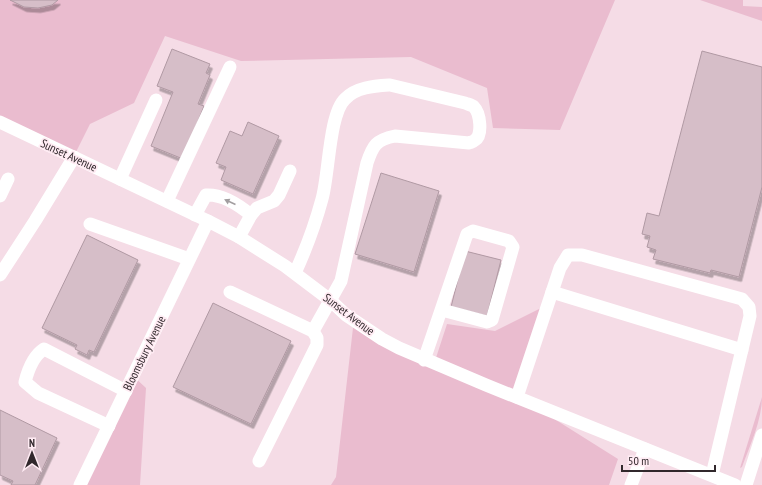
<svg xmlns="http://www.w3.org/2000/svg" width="762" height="485" font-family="'PT Sans Narrow',sans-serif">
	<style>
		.green { fill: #eabccf }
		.building { fill: #d6bec8; stroke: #b099a3; filter: url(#shadow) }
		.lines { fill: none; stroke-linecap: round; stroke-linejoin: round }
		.minor { stroke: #fff; stroke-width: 13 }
		.oneway { fill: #a29ea0 }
		.labels { text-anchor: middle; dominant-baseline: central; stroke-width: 3.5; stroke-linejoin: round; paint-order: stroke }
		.street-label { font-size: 12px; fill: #31282c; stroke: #ffebf3 }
	</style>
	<defs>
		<filter id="shadow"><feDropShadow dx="2.5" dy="4.5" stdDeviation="0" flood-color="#0004"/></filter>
	</defs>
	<rect width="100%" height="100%" fill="#f5dce6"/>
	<g class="green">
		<path d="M 0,0 L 615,0 L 560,130 L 493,128 L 487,88 L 411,57 L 241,61 L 165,36 L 134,103 L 90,124 L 74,156 L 0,120 Z"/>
		<path d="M 700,0 L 743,0 L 743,6 L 762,7 L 762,21 Z"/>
		<path d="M 543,307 L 513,393 L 618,459 L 609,485 L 331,485 L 336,477 L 354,319 L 434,364 L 447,324 L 495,331 Z"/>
		<path d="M 132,375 L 146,388 L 140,485 L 79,485 Z"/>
		<path d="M 762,397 C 762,420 750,445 742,467 L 740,468 Z"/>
	</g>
	<g class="building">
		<path d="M 10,0 L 58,0 L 52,5 L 38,8 L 24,7 Z"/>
		<path d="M 172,49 L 210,64 L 206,73 L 210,75 L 198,104 L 204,106 L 183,159 L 151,146 L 173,92 L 157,86 Z"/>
		<path d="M 702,51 L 762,67 L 762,187 L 739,277 L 711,270 L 710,273 L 653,259 L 656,250 L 647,247 L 650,236 L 642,234 L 647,213 L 659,216 Z"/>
		<path d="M 248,122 L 279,136 L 253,194 L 221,180 L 226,167 L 216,163 L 230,131 L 242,136 Z"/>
		<path d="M 381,173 L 439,191 L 414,272 L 355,254 Z"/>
		<path d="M 87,235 L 138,260 L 94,352 L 89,350 L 87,355 L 75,349 L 77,345 L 42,328 Z"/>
		<path d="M 465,251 L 501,260 L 487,316 L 451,307 Z"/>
		<path d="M 213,303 L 291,341 L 251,424 L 173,387 Z"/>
		<path d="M 0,410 L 57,438 L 35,485 L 11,485 L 13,481 L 0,475 Z"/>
	</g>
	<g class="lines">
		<g class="minor">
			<path d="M 0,122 L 208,221 L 239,237 L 285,266 L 330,300 L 346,315 L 382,339 L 399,348 L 486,385 L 735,485"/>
			<path d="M 120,179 L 156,100"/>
			<path d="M 0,196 L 8,179"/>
			<path d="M 167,201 L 230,67"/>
			<path d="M 195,215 L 206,195 C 222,194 239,205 251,215"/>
			<path d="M 90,224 L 189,259"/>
			<path d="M 239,237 L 251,215 L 257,208 L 274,201 L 279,195 L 290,171"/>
			<path d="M 0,275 L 35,221 L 74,157"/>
			<path d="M 230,292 L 313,331"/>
			<path d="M 552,292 L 742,350"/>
			<path d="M 424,360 L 467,234 L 473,231 L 509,241 L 513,247 L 492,320 L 487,322 L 442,310"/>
			<path d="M 517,397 L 560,268 L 568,255 L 582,255 L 742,299 L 749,307 L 750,316 L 712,475"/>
			<path d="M 109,426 L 38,393 L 25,382 C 28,370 33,356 44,349 L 126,391"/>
			<path d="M 259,461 L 317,345 L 317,338 L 313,331 L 341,281 L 367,163 C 373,145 376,140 395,136 L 469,143 C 471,142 473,142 475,140 C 483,135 480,113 474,107 C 472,105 467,104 465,103 L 390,85 C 375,86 356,87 345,99 C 329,114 329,175 322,199 C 315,225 306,249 295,273"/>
			<path d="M 80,485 L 208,221"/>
			<path d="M 631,485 L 645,449"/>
			<path d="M 746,485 L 762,435"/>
		</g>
	</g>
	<defs><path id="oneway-solid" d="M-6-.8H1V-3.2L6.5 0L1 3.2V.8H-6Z"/></defs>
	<use class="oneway" href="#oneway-solid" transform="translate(230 202) rotate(-156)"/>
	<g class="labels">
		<g class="street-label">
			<text transform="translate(69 155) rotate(25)">Sunset Avenue</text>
			<text transform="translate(349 314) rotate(37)">Sunset Avenue</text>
			<text transform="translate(144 353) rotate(-64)">Bloomsbury Avenue</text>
		</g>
	</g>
	<g transform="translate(32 453)" stroke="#ffebf3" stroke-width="3" paint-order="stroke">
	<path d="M0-3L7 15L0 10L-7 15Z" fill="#31282c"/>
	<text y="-6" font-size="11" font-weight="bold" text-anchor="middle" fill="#31282c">N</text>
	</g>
	<path d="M622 465v6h93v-6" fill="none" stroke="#31282c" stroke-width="2"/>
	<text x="628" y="465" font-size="12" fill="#31282c" stroke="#ffebf3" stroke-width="3" paint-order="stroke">50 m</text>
</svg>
